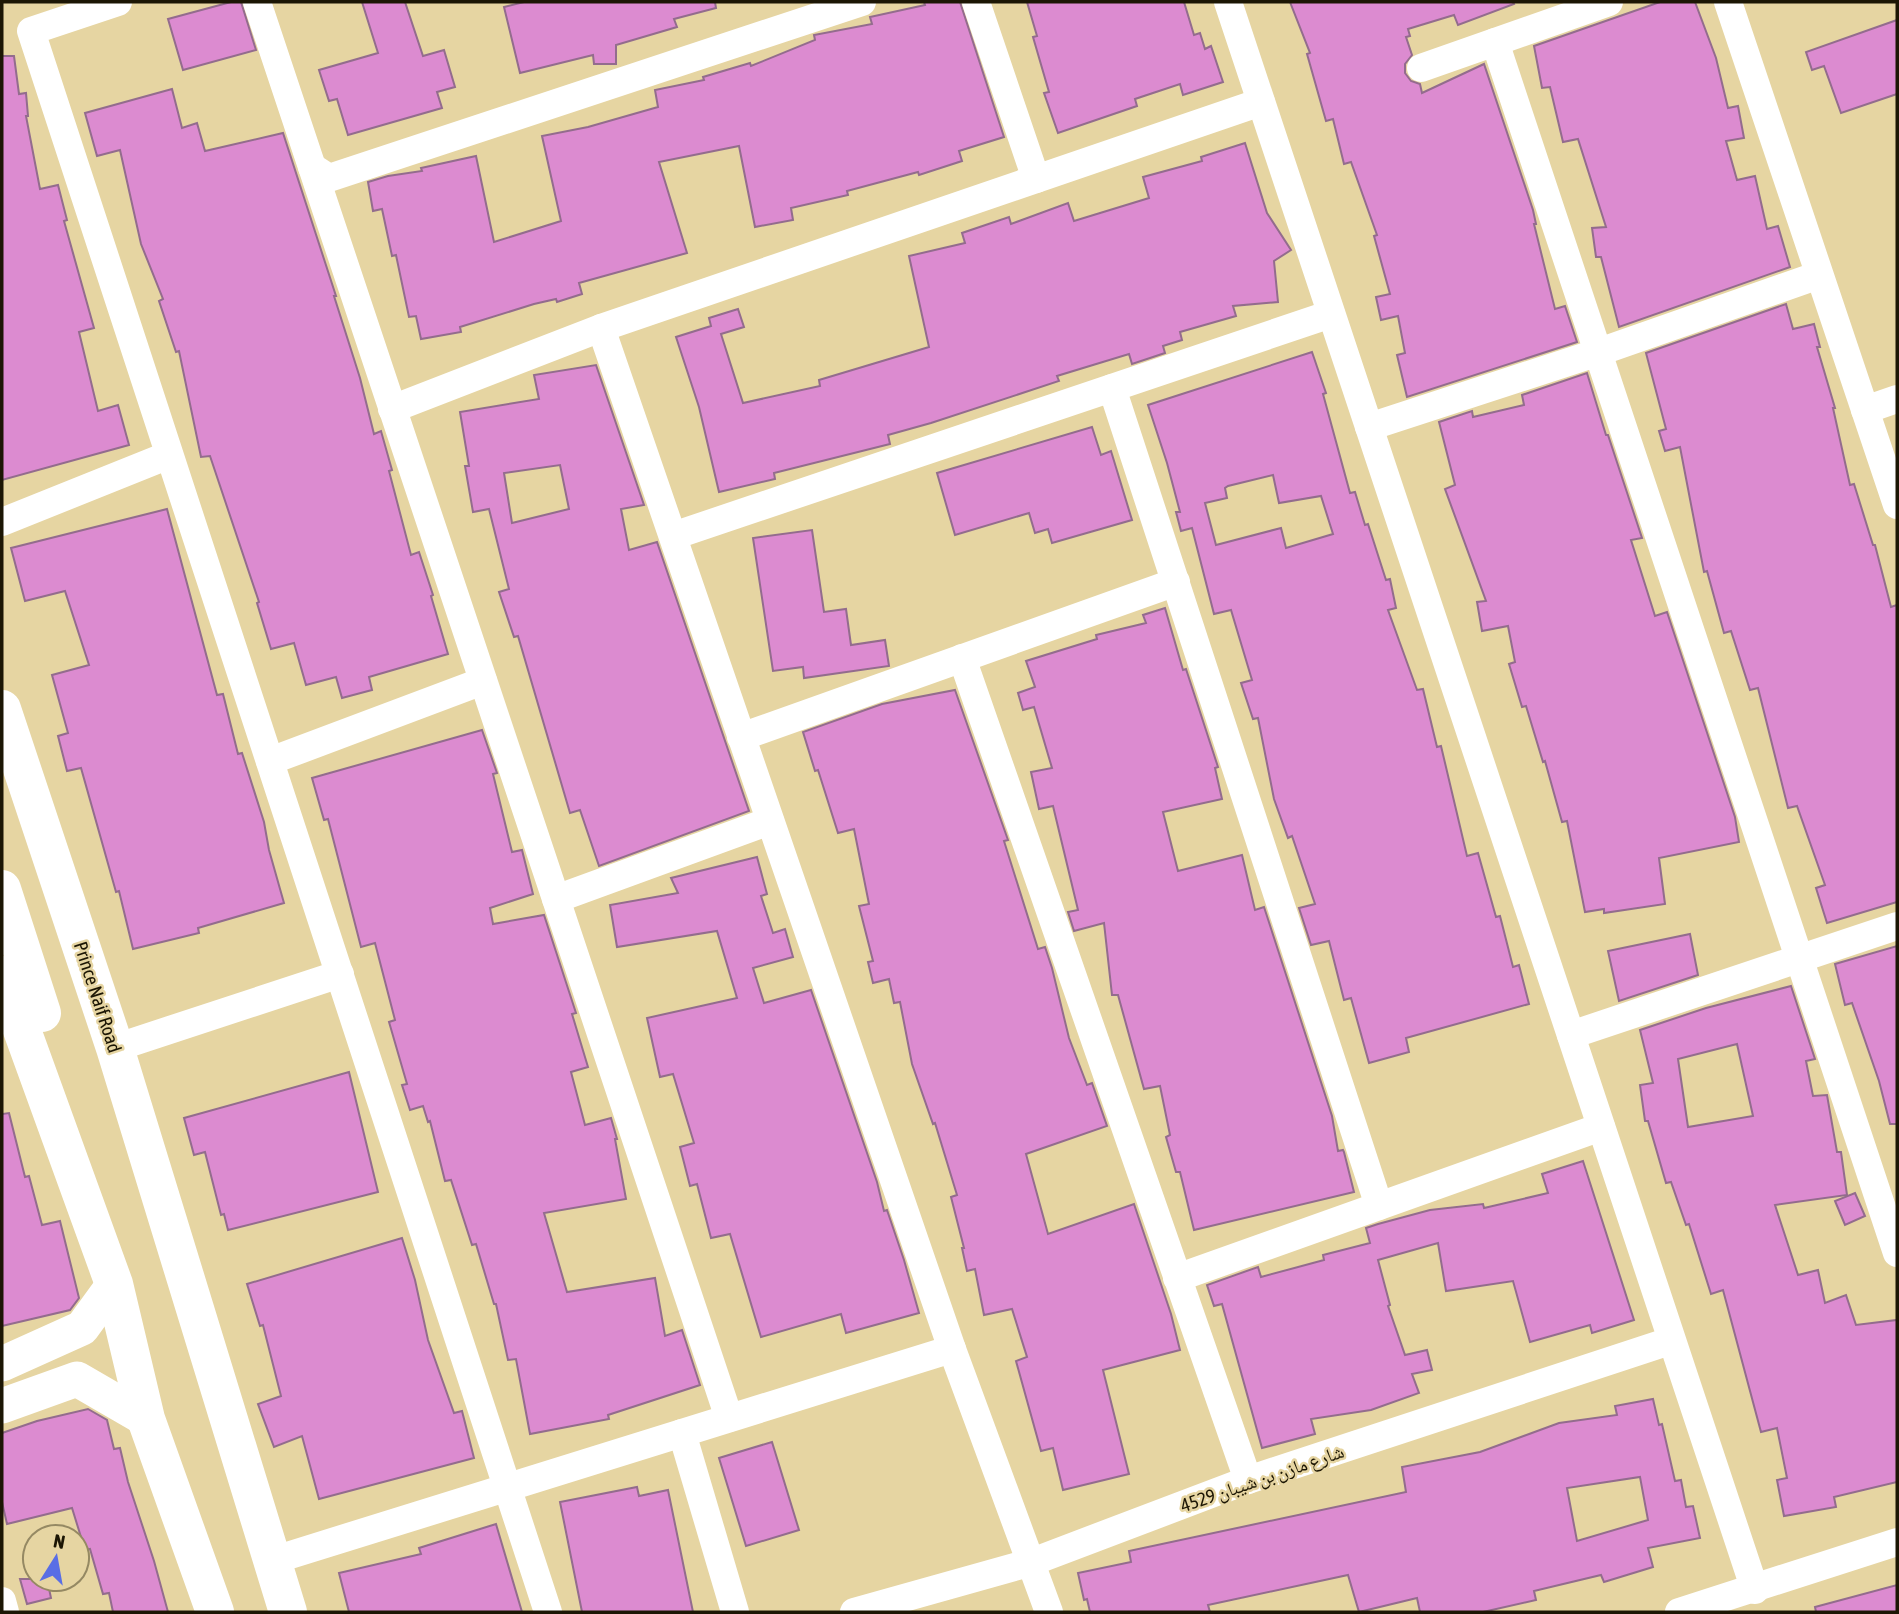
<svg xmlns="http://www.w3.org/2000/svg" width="1899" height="1614" font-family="'Asap Condensed','Noto Naskh Arabic',sans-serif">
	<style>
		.building { fill: #dc8bd0; stroke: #936c8d; stroke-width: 2; fill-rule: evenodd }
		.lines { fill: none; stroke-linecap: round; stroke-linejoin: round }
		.minor { stroke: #fff; stroke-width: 28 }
		.tertiary { stroke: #fff; stroke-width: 35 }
		.primary { stroke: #fff; stroke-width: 38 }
		.labels { text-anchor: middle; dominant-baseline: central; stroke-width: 5; stroke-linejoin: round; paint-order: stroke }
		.street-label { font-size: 19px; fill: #1c1604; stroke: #e6d5a2 }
	</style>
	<rect width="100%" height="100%" fill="#e6d5a2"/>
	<g class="building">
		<path d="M 231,2 L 241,2 L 256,50 L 183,70 L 168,19 Z"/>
		<path d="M 362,2 L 405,2 L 423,56 L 444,50 L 455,87 L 437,92 L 442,108 L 348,135 L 337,99 L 329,101 L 319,70 L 378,53 Z"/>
		<path d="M 524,2 L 715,2 L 716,8 L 674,19 L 677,27 L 616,45 L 616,64 L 594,64 L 593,55 L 520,73 L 504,7 Z"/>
		<path d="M 924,2 L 960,2 L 1004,137 L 959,151 L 962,161 L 919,175 L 918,172 L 847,191 L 848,195 L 791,208 L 793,220 L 755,227 L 739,146 L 659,162 L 687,253 L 579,283 L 582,294 L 557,302 L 556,299 L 534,304 L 460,327 L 461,332 L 421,339 L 416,316 L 409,317 L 396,255 L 392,256 L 382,209 L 373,211 L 368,182 L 388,176 L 422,171 L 421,168 L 476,156 L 494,242 L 561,221 L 542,136 L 588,127 L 658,107 L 655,90 L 704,80 L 703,77 L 750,63 L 751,66 L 815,40 L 814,35 L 872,24 L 870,17 L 925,5 Z"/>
		<path d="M 1027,2 L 1184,2 L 1194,35 L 1200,33 L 1205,49 L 1211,46 L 1223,82 L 1183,95 L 1180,84 L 1135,99 L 1137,106 L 1058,133 L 1044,93 L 1049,92 L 1033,37 L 1037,36 Z"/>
		<path d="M 1290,2 L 1513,2 L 1514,4 L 1458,25 L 1454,15 L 1408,29 L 1410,36 L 1406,37 L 1412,55 L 1405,64 L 1405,73 L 1411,81 L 1420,84 L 1422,93 L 1484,64 L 1533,210 L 1536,224 L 1534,224 L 1555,309 L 1565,306 L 1577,342 L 1407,397 L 1397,355 L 1405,353 L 1398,316 L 1381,320 L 1376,297 L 1390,294 L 1374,236 L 1377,235 L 1351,162 L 1344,164 L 1333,119 L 1326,121 L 1307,54 L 1310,53 Z"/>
		<path d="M 1660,2 L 1695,2 L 1716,58 L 1728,108 L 1738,106 L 1744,138 L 1726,141 L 1737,180 L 1755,176 L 1767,229 L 1778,226 L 1790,267 L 1619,327 L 1601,257 L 1596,257 L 1592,228 L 1606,227 L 1578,139 L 1563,142 L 1550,87 L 1542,88 L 1534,46 Z"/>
		<path d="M 1897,20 L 1897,94 L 1841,113 L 1824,66 L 1812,70 L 1806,52 Z"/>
		<path d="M 2,56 L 14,56 L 19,94 L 26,93 L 28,116 L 26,116 L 40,189 L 58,185 L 67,220 L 64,221 L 94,328 L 79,332 L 98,411 L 118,405 L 129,445 L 2,480 Z"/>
		<path d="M 172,89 L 182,128 L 197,123 L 205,151 L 283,133 L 336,296 L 334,296 L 360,378 L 374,434 L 381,431 L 392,470 L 389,471 L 411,555 L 419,552 L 433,595 L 431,596 L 448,654 L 369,677 L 372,690 L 342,698 L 336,677 L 306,685 L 294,643 L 271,649 L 257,603 L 259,602 L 210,456 L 201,457 L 179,351 L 176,352 L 159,301 L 163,299 L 141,244 L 120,150 L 97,156 L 85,113 Z"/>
		<path d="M 1245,143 L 1267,213 L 1291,250 L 1274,261 L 1278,302 L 1233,306 L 1236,316 L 1180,332 L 1182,340 L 1163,346 L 1165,353 L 1132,364 L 1129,354 L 1057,376 L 1059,381 L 931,423 L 888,435 L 890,444 L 774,473 L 775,479 L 719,492 L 699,407 L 676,337 L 711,326 L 709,318 L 738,309 L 744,327 L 721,334 L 743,403 L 820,386 L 819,380 L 929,347 L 909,256 L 965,243 L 962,233 L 1009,217 L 1011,224 L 1068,203 L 1074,221 L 1149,198 L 1143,177 L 1202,161 L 1201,157 Z"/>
		<path d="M 1786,304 L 1793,329 L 1814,324 L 1820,347 L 1817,347 L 1835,408 L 1833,408 L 1850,485 L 1854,484 L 1873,545 L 1875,545 L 1891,607 L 1897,605 L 1897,902 L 1827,923 L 1816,888 L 1825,885 L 1797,806 L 1788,808 L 1758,688 L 1750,690 L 1731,631 L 1724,633 L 1707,571 L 1704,572 L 1680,447 L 1665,451 L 1659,431 L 1666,429 L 1646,353 Z"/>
		<path d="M 1312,352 L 1326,393 L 1323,394 L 1350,493 L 1355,492 L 1365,525 L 1368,524 L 1386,580 L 1390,579 L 1396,608 L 1388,610 L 1417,690 L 1423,689 L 1437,747 L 1441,746 L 1467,856 L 1478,853 L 1496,917 L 1500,916 L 1513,967 L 1519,965 L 1529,1004 L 1406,1038 L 1409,1052 L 1369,1063 L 1351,998 L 1344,1000 L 1329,941 L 1311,945 L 1299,908 L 1315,904 L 1292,836 L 1288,838 L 1274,799 L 1258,718 L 1253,719 L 1241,683 L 1252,680 L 1231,610 L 1214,614 L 1192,528 L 1181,531 L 1176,512 L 1180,512 L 1167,463 L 1148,405 ZM 1273,475 L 1279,503 L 1321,496 L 1333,534 L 1286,548 L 1281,528 L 1216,545 L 1205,503 L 1227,498 L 1225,488 L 1228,486 Z"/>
		<path d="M 596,365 L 644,505 L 621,509 L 629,550 L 657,542 L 749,811 L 599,866 L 580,810 L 570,813 L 518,636 L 514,637 L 499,592 L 509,589 L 489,509 L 473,512 L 465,466 L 469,466 L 460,412 L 539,399 L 534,375 ZM 560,465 L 569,509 L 512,523 L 504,473 Z"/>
		<path d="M 1587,373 L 1606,435 L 1608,435 L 1642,538 L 1631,540 L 1655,616 L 1667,612 L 1735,817 L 1739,842 L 1659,858 L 1665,904 L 1604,913 L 1604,909 L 1585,912 L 1567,821 L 1562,822 L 1545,761 L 1543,762 L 1526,706 L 1522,707 L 1509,664 L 1515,662 L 1508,626 L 1482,631 L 1477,602 L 1486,601 L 1445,489 L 1455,485 L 1439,422 L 1472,411 L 1473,417 L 1524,405 L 1522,395 Z"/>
		<path d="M 1092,427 L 1101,455 L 1111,451 L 1132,520 L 1052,543 L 1048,529 L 1035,533 L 1029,513 L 955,535 L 937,473 Z"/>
		<path d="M 167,509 L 217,695 L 223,694 L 238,754 L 242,753 L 264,822 L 269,850 L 284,903 L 198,928 L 199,933 L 133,949 L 119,891 L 116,892 L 81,768 L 67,771 L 58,736 L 68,733 L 52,675 L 89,665 L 65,591 L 25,601 L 11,548 Z"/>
		<path d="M 812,530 L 824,612 L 846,609 L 851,645 L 885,640 L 889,666 L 804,678 L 803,667 L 773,671 L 753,538 Z"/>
		<path d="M 1165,608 L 1183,670 L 1186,669 L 1218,767 L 1215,768 L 1222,799 L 1163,812 L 1178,871 L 1242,855 L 1255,910 L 1264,907 L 1332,1116 L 1338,1151 L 1343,1150 L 1344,1152 L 1354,1192 L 1194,1230 L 1180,1172 L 1176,1172 L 1166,1137 L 1170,1135 L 1160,1086 L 1144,1089 L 1118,995 L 1112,995 L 1104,923 L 1074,931 L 1068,912 L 1078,910 L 1053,806 L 1039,809 L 1031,772 L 1052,768 L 1034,707 L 1023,710 L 1018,693 L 1035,687 L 1026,661 L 1097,639 L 1096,635 L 1146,623 L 1143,615 Z"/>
		<path d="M 955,690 L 1008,840 L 1004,841 L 1038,949 L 1045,947 L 1052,968 L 1069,1038 L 1087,1085 L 1092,1083 L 1107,1126 L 1026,1154 L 1048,1234 L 1134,1204 L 1171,1314 L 1180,1350 L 1103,1370 L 1129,1474 L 1063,1490 L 1053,1448 L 1041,1451 L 1016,1361 L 1027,1357 L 1012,1309 L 984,1315 L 975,1269 L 967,1271 L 962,1248 L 964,1248 L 951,1197 L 957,1195 L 935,1123 L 933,1124 L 912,1064 L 900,1002 L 894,1003 L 889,979 L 873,983 L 868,962 L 873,961 L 859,906 L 869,904 L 854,829 L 838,833 L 818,770 L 815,771 L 803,732 L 882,704 Z"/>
		<path d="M 482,730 L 497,773 L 493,774 L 512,852 L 522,850 L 533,894 L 490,908 L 493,924 L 544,915 L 576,1013 L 572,1014 L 588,1067 L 571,1072 L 585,1125 L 611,1118 L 617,1139 L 615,1139 L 626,1199 L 544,1213 L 567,1292 L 655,1278 L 665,1336 L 682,1330 L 700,1385 L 608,1415 L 609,1419 L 530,1434 L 516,1359 L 508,1360 L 496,1304 L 494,1304 L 476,1244 L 472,1245 L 451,1180 L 445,1181 L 430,1121 L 428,1122 L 423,1106 L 410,1110 L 402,1085 L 407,1084 L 389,1022 L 395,1020 L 375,943 L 361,947 L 328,819 L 324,820 L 312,778 Z"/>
		<path d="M 757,857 L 767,894 L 761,896 L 773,933 L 785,929 L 793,957 L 753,968 L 764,1003 L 811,990 L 877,1182 L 884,1211 L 887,1210 L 904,1260 L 919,1313 L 846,1333 L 841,1314 L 761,1337 L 730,1234 L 711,1238 L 697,1184 L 690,1186 L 680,1147 L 694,1143 L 673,1074 L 660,1077 L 647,1018 L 737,998 L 717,931 L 617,947 L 610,905 L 678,893 L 671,878 Z"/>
		<path d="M 1690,934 L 1698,975 L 1619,1001 L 1608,951 Z"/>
		<path d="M 1897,946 L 1897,1124 L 1890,1124 L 1879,1081 L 1852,1003 L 1845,1005 L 1835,964 Z"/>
		<path d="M 1791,986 L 1815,1059 L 1806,1061 L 1813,1096 L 1827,1095 L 1837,1152 L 1841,1152 L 1847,1195 L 1775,1205 L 1798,1275 L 1818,1270 L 1825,1303 L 1846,1295 L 1856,1325 L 1897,1320 L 1897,1482 L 1834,1497 L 1836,1507 L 1784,1516 L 1777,1480 L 1787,1478 L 1777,1428 L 1761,1432 L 1723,1290 L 1711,1294 L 1689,1224 L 1686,1225 L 1671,1182 L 1666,1183 L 1648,1121 L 1645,1121 L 1640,1085 L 1653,1083 L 1640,1030 L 1706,1008 ZM 1737,1044 L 1753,1116 L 1688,1127 L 1678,1059 Z"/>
		<path d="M 349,1072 L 378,1192 L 228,1230 L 224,1214 L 221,1215 L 205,1152 L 194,1155 L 184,1118 Z"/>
		<path d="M 9,1113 L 25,1177 L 29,1176 L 42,1225 L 60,1221 L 79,1298 L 70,1310 L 2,1326 L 2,1114 Z"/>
		<path d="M 1583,1161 L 1634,1320 L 1592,1333 L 1590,1325 L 1530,1342 L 1513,1281 L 1446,1291 L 1438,1243 L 1378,1260 L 1390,1305 L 1388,1306 L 1405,1355 L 1427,1350 L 1432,1370 L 1412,1374 L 1419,1393 L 1371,1410 L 1311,1419 L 1315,1434 L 1262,1448 L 1222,1304 L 1214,1306 L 1207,1285 L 1258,1267 L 1261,1277 L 1324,1260 L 1323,1255 L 1370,1243 L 1366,1228 L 1378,1224 L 1430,1210 L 1483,1204 L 1484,1208 L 1548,1193 L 1542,1174 Z"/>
		<path d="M 1855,1193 L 1865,1216 L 1845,1225 L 1835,1201 Z"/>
		<path d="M 402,1238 L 415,1280 L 428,1340 L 454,1413 L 462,1411 L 474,1458 L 319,1499 L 302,1436 L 274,1447 L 258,1404 L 281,1396 L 263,1325 L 260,1326 L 247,1284 Z"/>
		<path d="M 1653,1399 L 1659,1425 L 1662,1424 L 1675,1481 L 1681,1480 L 1686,1507 L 1693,1506 L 1700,1538 L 1648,1548 L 1653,1567 L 1604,1582 L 1601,1575 L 1534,1591 L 1536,1600 L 1483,1612 L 1420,1612 L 1417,1598 L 1359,1612 L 1348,1575 L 1208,1605 L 1210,1612 L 1090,1612 L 1087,1599 L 1084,1600 L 1078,1573 L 1131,1562 L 1129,1551 L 1406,1492 L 1402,1467 L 1480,1452 L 1559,1423 L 1617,1415 L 1615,1406 ZM 1640,1477 L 1648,1520 L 1577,1541 L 1567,1488 Z"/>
		<path d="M 88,1409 L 107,1420 L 114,1449 L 120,1448 L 128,1482 L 154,1561 L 168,1612 L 113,1612 L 109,1593 L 103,1594 L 90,1549 L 85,1550 L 72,1508 L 7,1524 L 2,1502 L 2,1433 L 37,1421 Z"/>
		<path d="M 772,1442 L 799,1530 L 746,1546 L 719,1458 Z"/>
		<path d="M 637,1487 L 639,1496 L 668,1490 L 693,1612 L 582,1612 L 560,1502 Z"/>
		<path d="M 496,1524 L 522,1612 L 349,1612 L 339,1573 L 421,1554 L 419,1548 Z"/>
		<path d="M 20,1579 L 47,1579 L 51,1598 L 27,1604 Z"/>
		<path d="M 1897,1585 L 1897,1612 L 1816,1612 L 1815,1607 Z"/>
	</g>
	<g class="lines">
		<g class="minor">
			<path d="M 118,2 L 31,31 L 548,1612"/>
			<path d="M 257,2 L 729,1418"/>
			<path d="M 976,2 L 1036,179"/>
			<path d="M 1228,2 L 1755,1590"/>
			<path d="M 1728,2 L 1897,505"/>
			<path d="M 1495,42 L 1897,1253"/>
			<path d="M 1421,68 L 1609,2"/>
			<path d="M 312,167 L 329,178 L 862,2"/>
			<path d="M 601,328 L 952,1349 L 1049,1612"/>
			<path d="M 1112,388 L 1379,1206"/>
			<path d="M 392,409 L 601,328 L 1261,102"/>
			<path d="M 1865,410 L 1897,399"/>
			<path d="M 1369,427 L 1599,352 L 1819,275"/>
			<path d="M 2,522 L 169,455"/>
			<path d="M 673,536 L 1331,314"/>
			<path d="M 962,658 L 1248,1480"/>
			<path d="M 741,737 L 1176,582"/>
			<path d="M 270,761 L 483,681"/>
			<path d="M 556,899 L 770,821"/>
			<path d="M 1571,1035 L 1897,926"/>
			<path d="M 115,1048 L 340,974"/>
			<path d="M 1177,1278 L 1601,1127"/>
			<path d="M 682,1433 L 735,1612"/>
			<path d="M 271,1561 L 952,1349"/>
			<path d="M 2,1601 L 5,1612"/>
			<path d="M 854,1612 L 1032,1562 L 1248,1480 L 1670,1341"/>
			<path d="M 1679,1612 L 1897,1542"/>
		</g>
		<g class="tertiary">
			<path d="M 2,1364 L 82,1328 L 114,1284"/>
			<path d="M 2,1406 L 77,1379 L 146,1419"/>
		</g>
		<g class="primary">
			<path d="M 2,709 L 115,1048 L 288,1612"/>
			<path d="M 2,889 L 42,1013"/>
			<path d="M 2,975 L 114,1284 L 146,1419 L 215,1612"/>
		</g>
	</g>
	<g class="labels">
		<g class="street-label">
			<text transform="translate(98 997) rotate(72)">Prince Naif Road</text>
			<text transform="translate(1262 1478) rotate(-19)">شارع مازن بن شيبان 4529</text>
		</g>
	</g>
	<rect width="1899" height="1614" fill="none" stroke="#1c1604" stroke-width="7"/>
	<g transform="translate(56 1558) rotate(11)"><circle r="33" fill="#e6d5a2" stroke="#958963" stroke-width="2"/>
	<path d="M0-5L12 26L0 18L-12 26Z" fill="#596ee5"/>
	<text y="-10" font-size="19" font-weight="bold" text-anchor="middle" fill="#1c1604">N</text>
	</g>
</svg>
